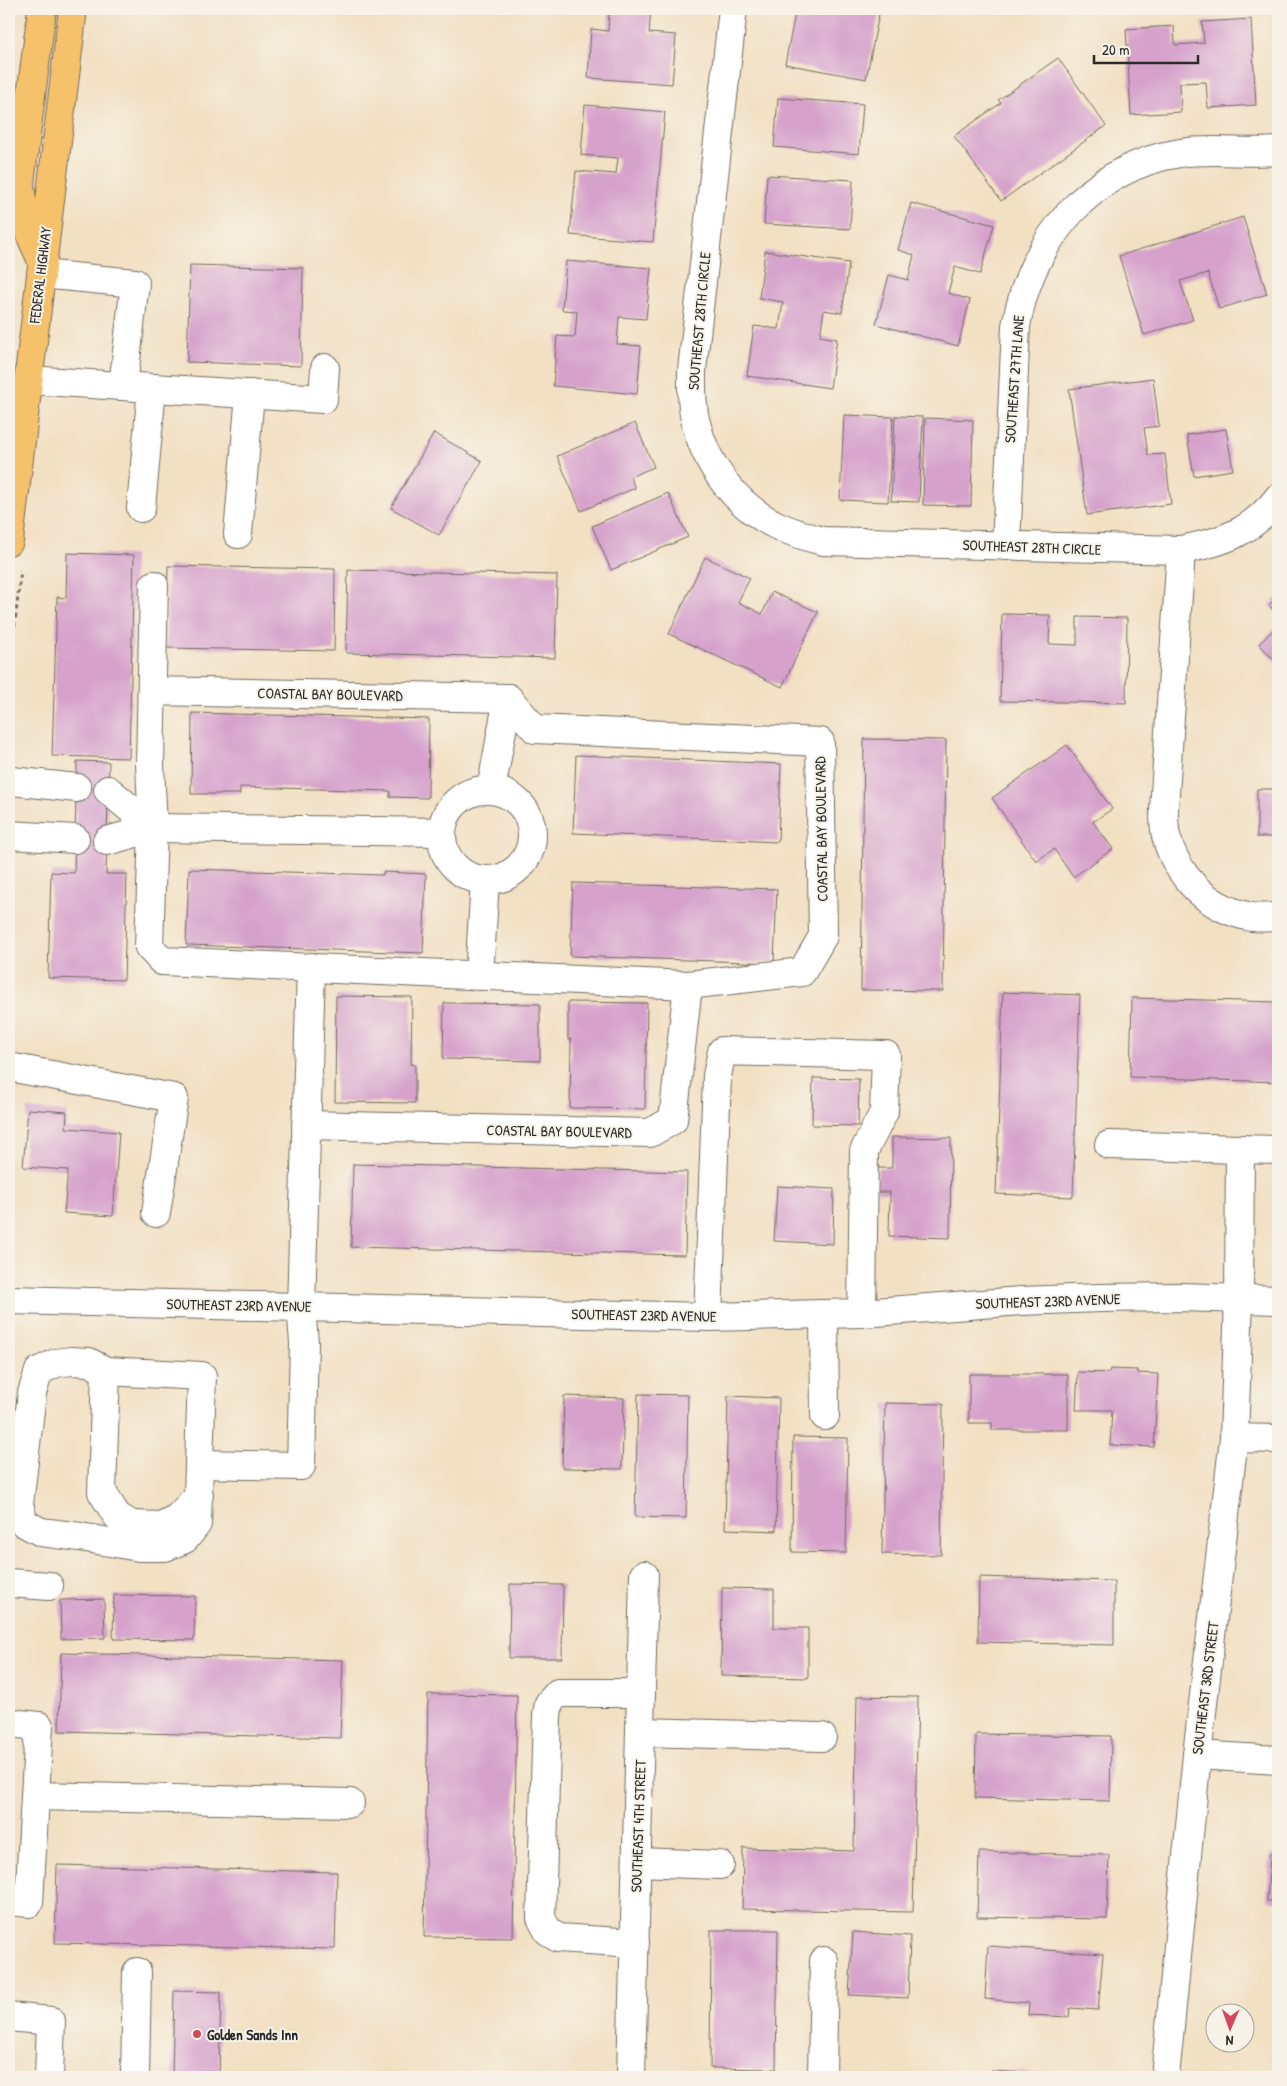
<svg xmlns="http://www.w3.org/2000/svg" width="1287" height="2086" font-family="'Patrick Hand',sans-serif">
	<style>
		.building { fill: #d6a2cc }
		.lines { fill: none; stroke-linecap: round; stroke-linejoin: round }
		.minor-casing { stroke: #716a60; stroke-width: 30 }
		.major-casing { stroke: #716a60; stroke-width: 30 }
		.path { stroke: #716a60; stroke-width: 3; stroke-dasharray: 4 4; stroke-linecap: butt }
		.minor { stroke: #fff; stroke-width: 28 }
		.major { stroke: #f5c16b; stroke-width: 28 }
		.poi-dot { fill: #d1495b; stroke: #f7f3e8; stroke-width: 2 }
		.labels { text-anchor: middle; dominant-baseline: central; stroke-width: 4; stroke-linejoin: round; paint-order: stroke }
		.street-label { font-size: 15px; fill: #2b2b2b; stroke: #f7f3e8 }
		.poi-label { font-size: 15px; font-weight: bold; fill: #2b2b2b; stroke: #f7f3e8; text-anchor: start }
	</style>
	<rect width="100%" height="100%" fill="#f7f3e8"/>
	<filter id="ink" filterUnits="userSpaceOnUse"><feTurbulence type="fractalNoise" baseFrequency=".02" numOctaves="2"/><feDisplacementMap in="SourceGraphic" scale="10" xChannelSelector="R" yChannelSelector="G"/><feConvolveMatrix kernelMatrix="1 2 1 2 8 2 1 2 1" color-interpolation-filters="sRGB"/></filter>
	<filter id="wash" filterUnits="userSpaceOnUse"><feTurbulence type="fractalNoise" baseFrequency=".0096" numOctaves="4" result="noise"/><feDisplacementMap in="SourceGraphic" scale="20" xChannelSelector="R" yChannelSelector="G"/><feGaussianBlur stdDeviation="1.12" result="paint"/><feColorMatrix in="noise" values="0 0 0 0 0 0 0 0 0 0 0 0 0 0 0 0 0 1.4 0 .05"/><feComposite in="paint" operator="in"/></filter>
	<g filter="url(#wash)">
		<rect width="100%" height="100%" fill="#f2e0c3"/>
		<g id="blocks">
			<g class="building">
				<path d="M 609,9 L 651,9 L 649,33 L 676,35 L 672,84 L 588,78 L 591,29 L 608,31 Z"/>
				<path d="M 796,9 L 880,9 L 866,79 L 785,64 Z"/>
				<path d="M 1251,19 L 1256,105 L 1208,108 L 1206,82 L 1180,83 L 1181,112 L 1131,115 L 1126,29 L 1174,26 L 1175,45 L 1204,43 L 1202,22 Z"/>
				<path d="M 1058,58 L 1106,126 L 1001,201 L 954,136 L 1001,103 L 998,100 Z"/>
				<path d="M 778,98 L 863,104 L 859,154 L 774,147 Z"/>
				<path d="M 585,105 L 665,112 L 653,242 L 570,235 L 576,171 L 616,174 L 618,158 L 581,155 Z"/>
				<path d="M 767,175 L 853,180 L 850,229 L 764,224 Z"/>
				<path d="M 911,203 L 994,225 L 980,274 L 955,267 L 948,293 L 970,300 L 958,346 L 876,324 L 889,275 L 908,280 L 914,255 L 898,250 Z"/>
				<path d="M 1243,217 L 1267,294 L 1219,309 L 1208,273 L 1180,281 L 1193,320 L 1144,335 L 1119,256 Z"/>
				<path d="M 765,251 L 849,263 L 842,313 L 824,310 L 820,336 L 837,339 L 830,388 L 747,376 L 754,326 L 779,329 L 783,302 L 759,298 Z"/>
				<path d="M 566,261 L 651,268 L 646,319 L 619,317 L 617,344 L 641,346 L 637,394 L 553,386 L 557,336 L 575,337 L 577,311 L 562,310 Z"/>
				<path d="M 190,265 L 303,268 L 301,366 L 187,362 Z"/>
				<path d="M 1153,378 L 1159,426 L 1144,428 L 1148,455 L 1165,454 L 1171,504 L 1087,515 L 1069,389 Z"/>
				<path d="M 844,415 L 893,417 L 888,502 L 840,500 Z"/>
				<path d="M 895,416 L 923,417 L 919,502 L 891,501 Z"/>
				<path d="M 925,418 L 973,420 L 971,506 L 923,505 Z"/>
				<path d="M 635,423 L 654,467 L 630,477 L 635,488 L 581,511 L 557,456 Z"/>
				<path d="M 1226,429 L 1233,470 L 1194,476 L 1187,435 Z"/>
				<path d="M 434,433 L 482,461 L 439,535 L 391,508 Z"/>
				<path d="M 668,493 L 688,537 L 611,570 L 592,526 Z"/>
				<path d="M 67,553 L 134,555 L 129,758 L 52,756 L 57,597 L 66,598 Z"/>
				<path d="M 705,557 L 750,578 L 738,602 L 762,614 L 772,592 L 818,612 L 782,687 L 669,634 Z"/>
				<path d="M 168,566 L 335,569 L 334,651 L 166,648 Z"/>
				<path d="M 348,570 L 557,575 L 555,658 L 346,653 Z"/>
				<path d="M 1278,596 L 1278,615 L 1269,605 Z"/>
				<path d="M 1002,614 L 1050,615 L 1049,644 L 1077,645 L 1077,617 L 1127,618 L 1126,703 L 1000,701 Z"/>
				<path d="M 1278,625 L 1278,664 L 1259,644 Z"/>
				<path d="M 192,713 L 429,719 L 428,798 L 390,797 L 390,791 L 240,787 L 240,794 L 191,794 Z"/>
				<path d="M 864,739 L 946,740 L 943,991 L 861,990 Z"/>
				<path d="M 1067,745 L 1112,809 L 1093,822 L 1113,849 L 1073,877 L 1054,849 L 1036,861 L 992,798 Z"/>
				<path d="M 576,755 L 781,764 L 778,842 L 573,833 Z"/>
				<path d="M 77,761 L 109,762 L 106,874 L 127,874 L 124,980 L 48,978 L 51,872 L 74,873 Z"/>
				<rect x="1257" y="789" width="21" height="48"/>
				<path d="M 189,869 L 383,875 L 383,872 L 426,874 L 423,953 L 186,945 Z"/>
				<path d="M 573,883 L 777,889 L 774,963 L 570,956 Z"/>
				<path d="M 1003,992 L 1080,995 L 1073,1197 L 996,1194 Z"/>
				<path d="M 336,996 L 412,997 L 411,1064 L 415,1065 L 415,1103 L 335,1102 Z"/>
				<path d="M 1132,998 L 1278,1002 L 1278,1082 L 1130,1077 Z"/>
				<path d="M 568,1002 L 647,1003 L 645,1109 L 570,1108 L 571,1039 L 568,1040 Z"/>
				<path d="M 444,1003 L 540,1004 L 540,1061 L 443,1059 Z"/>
				<path d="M 813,1078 L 859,1079 L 858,1126 L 812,1125 Z"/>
				<path d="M 28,1109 L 67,1112 L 66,1128 L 119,1132 L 113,1216 L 64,1213 L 68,1170 L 23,1167 Z"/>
				<path d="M 892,1137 L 951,1138 L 950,1238 L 889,1236 L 890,1192 L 877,1192 L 878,1168 L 892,1168 Z"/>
				<path d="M 353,1164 L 687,1172 L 685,1255 L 351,1247 Z"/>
				<path d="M 777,1186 L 834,1189 L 833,1244 L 774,1241 Z"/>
				<path d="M 1110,1369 L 1137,1370 L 1138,1373 L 1158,1374 L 1154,1447 L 1110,1445 L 1112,1410 L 1076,1410 L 1078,1372 L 1109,1373 Z"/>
				<path d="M 969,1374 L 1068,1374 L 1068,1430 L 992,1430 L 992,1423 L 969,1423 Z"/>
				<path d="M 638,1394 L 688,1395 L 686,1518 L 635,1517 Z"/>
				<path d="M 564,1396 L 624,1398 L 622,1469 L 562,1468 Z"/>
				<path d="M 728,1396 L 779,1398 L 776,1531 L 725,1529 Z"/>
				<path d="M 885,1403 L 943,1404 L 941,1555 L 882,1554 Z"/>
				<path d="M 793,1437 L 848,1438 L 846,1553 L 792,1552 Z"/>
				<path d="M 979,1577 L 1114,1581 L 1114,1645 L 978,1642 Z"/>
				<path d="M 510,1584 L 563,1585 L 562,1658 L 509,1658 Z"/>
				<path d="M 722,1588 L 774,1589 L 774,1628 L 808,1628 L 808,1678 L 721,1676 Z"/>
				<path d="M 114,1595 L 195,1596 L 194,1640 L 113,1639 Z"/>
				<path d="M 104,1599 L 105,1638 L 61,1639 L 60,1600 Z"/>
				<path d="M 61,1653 L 343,1660 L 340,1738 L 59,1731 Z"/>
				<path d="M 428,1694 L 517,1695 L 513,1938 L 424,1937 Z"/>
				<path d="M 857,1696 L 918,1697 L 913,1912 L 742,1909 L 743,1848 L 854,1851 Z"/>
				<path d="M 976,1734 L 1111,1736 L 1110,1801 L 975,1798 Z"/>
				<path d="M 979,1852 L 1109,1855 L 1107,1919 L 977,1917 Z"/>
				<path d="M 1270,1853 L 1278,1854 L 1278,1901 L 1267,1901 Z"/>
				<path d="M 57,1865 L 337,1872 L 335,1949 L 55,1943 Z"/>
				<path d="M 711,1930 L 778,1930 L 776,2069 L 710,2068 Z"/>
				<path d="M 853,1932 L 910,1936 L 908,1998 L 849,1995 Z"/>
				<path d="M 988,1946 L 1103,1954 L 1098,2010 L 1070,2008 L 1069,2017 L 1028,2015 L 1029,2003 L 985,1999 Z"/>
				<path d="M 174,1991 L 221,1992 L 219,2077 L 172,2077 Z"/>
				<path d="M 991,2071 L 1063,2075 L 1063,2077 L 991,2077 Z"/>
			</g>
		</g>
	</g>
	<g filter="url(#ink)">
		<use href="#blocks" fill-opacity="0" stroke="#716a60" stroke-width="1"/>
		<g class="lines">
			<g class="minor-casing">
				<g id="minor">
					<path d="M 733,9 L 692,370 C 692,387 691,406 696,423 C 706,465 736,506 776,525 C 791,532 807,537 823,541 L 1181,550 C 1222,542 1251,533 1278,498"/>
					<path d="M 41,274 L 135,283 L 123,386"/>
					<path d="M 28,380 L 323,399 L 325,368"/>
					<path d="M 141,508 L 152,388"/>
					<path d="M 238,534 L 250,394"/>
					<path d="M 1006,546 L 1016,326 C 1031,240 1091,167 1180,153 C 1213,148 1245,154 1278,151"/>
					<path d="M 1181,550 L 1164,809 C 1164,818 1164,827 1166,836 C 1177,876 1206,907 1247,916 C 1257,919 1268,917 1278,917"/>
					<path d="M 152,691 L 508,698 L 535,729 L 820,742 L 823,936 L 802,972 L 688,985 L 162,961 L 149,947 L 153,828 L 150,765 L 154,585"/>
					<path d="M 9,783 L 12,781 L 77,788"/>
					<circle cx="487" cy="835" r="45"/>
					<path d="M 108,790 L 153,828"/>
					<path d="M 491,790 L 508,698"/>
					<path d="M 9,835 L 75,839"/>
					<path d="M 107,841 L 153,828 L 441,832"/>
					<path d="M 479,976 L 485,881"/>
					<path d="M 9,1067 L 174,1098 L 156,1213"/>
					<path d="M 306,1125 L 650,1133 L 673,1120 L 688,985"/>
					<path d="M 1109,1145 L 1240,1149"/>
					<path d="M 9,1300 L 708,1317 L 862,1313 L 1021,1301 L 1100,1298 L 1180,1297 L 1278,1300"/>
					<path d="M 824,1314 L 825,1416"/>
					<path d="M 708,1317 L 717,1076 L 722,1051 L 886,1055 L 884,1112 L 864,1151 L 862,1313"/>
					<path d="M 71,1361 L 89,1362 L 106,1371 L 202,1376 L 197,1524 L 185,1539 L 165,1547 L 139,1547 L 80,1537 L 41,1532 L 24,1523 L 19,1504 L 32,1393 L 39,1371 L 56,1363 Z"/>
					<path d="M 106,1371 L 102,1492 L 117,1516 L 132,1525 L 161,1526 L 177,1518 L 199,1495"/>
					<path d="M 1234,1438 L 1278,1439"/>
					<path d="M 199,1464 L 301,1466 L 304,1343 L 301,1306 L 302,1274 L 311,967"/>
					<path d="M 9,1583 L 49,1586"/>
					<path d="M 9,1723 L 39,1726 L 29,1903 L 9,1901"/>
					<path d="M 641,1732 L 822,1737"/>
					<path d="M 1197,1755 L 1278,1760"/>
					<path d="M 35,1796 L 350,1803"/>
					<path d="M 637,1862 L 720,1865"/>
					<path d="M 635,1943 L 558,1938 L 548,1931 L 541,1918 L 547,1715 L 549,1703 L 558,1693 L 641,1693"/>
					<path d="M 9,2017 L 51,2021 L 49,2077"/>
					<path d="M 135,2077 L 137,1972"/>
					<path d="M 631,2077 L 644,1575"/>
					<path d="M 822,2077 L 824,1961"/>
					<path d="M 1165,2077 L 1197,1755 L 1234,1438 L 1239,1299 L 1240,1149 L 1278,1150"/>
				</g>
			</g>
			<g class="major-casing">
				<g id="major">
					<path d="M 42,261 L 24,221 L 20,183 L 42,9"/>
					<path d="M 9,541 L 73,9"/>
				</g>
			</g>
			<path class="path" d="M 9,674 L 21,570"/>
			<use href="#minor" class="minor"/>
			<use href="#major" class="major"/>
		</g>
	</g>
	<circle class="poi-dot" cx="197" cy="2034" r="5"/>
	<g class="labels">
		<g class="street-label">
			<text transform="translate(40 275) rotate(-83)">FEDERAL HIGHWAY</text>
			<text transform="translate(699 321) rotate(-85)">SOUTHEAST 28TH CIRCLE</text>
			<text transform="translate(1014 379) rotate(-86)">SOUTHEAST 27TH LANE</text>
			<text transform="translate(1032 547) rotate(2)">SOUTHEAST 28TH CIRCLE</text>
			<text transform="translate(330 694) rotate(1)">COASTAL BAY BOULEVARD</text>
			<text transform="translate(821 829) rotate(-91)">COASTAL BAY BOULEVARD</text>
			<text transform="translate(559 1131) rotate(1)">COASTAL BAY BOULEVARD</text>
			<text transform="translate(1048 1301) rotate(-2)">SOUTHEAST 23RD AVENUE</text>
			<text transform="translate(239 1305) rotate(1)">SOUTHEAST 23RD AVENUE</text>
			<text transform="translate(644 1315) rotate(1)">SOUTHEAST 23RD AVENUE</text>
			<text transform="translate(1205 1688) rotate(-83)">SOUTHEAST 3RD STREET</text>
			<text transform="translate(638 1826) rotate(-88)">SOUTHEAST 4TH STREET</text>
		</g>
		<g class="poi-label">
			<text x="207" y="2034">Golden Sands Inn</text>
		</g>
	</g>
	<rect width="1287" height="2086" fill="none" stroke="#f7f3e8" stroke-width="30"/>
	<g transform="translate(1230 2028) rotate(182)"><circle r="24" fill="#f7f3e8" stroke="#a5a39c"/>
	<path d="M0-4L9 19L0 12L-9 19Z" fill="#d1495b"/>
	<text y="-8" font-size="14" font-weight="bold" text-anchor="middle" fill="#2b2b2b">N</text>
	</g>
	<path d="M1094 55v8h104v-8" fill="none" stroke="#2b2b2b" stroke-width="2.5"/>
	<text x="1102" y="55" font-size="15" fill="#2b2b2b" stroke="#f7f3e8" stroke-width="4" paint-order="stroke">20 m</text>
</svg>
